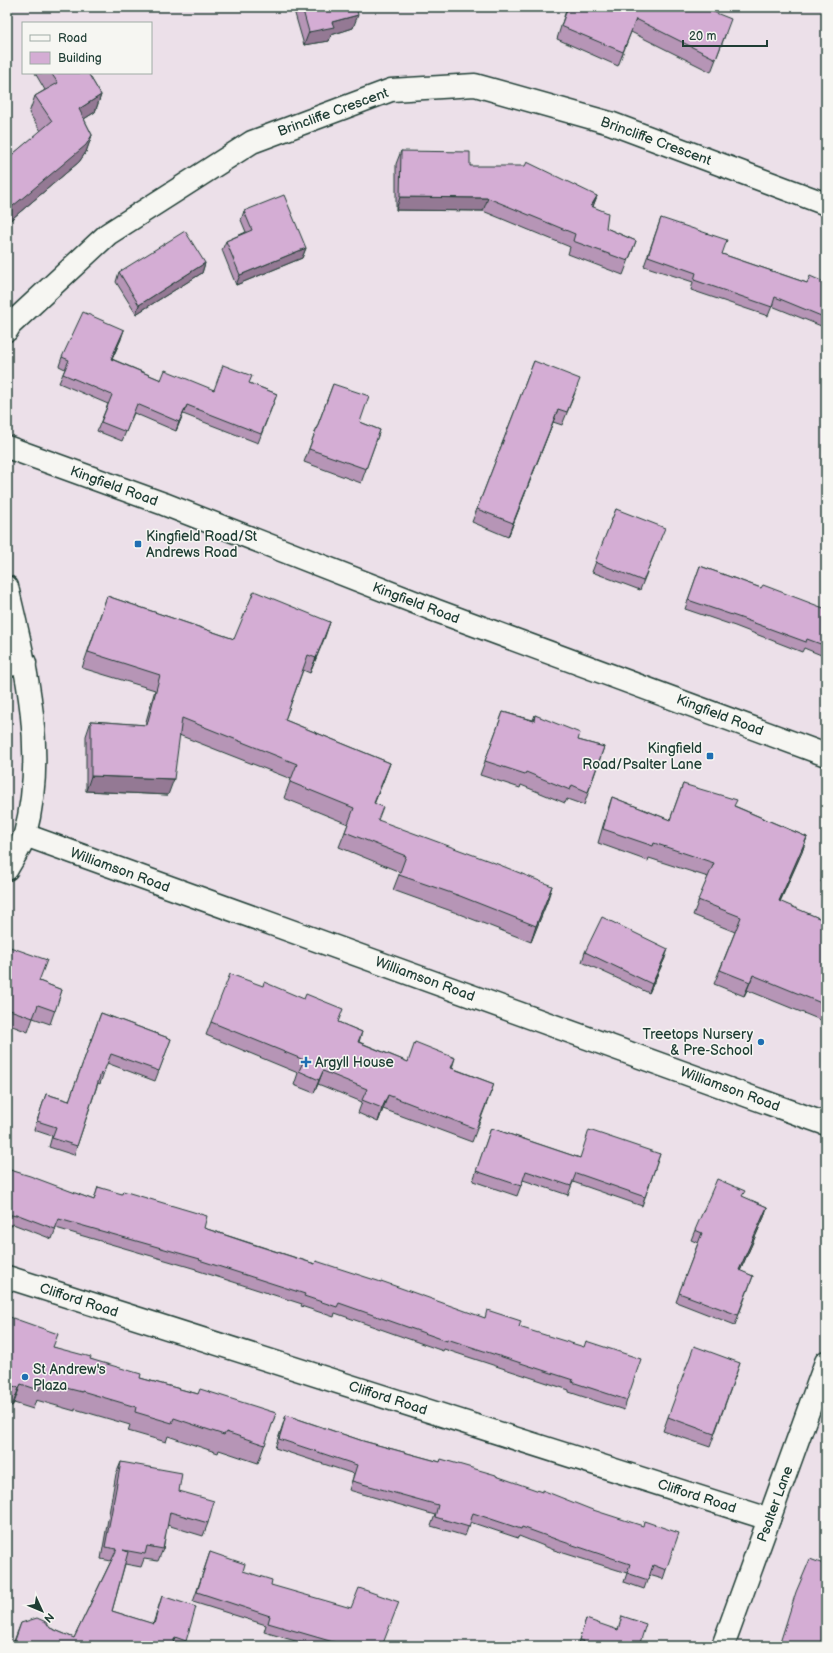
<svg xmlns="http://www.w3.org/2000/svg" width="833" height="1653" font-family="'Balsamiq Sans',sans-serif">
	<style>
		.lines { fill: none; stroke-linecap: round; stroke-linejoin: round }
		.minor-casing { stroke: #1f3d34; stroke-width: 25 }
		.tertiary-casing { stroke: #1f3d34; stroke-width: 25 }
		.minor { stroke: #f6f6f2; stroke-width: 22 }
		.tertiary { stroke: #f6f6f2; stroke-width: 22 }
		.wall { fill: #b695b6; stroke: #1f3d34 }
		.shaded-wall { fill: #947994; stroke: #1f3d34 }
		.building { fill: #d4add4; stroke: #1f3d34 }
		.poi-dot { fill: #1f6fb2; stroke: #f6f6f2; stroke-width: 1.5 }
		.labels { text-anchor: middle; dominant-baseline: central; stroke-width: 3; stroke-linejoin: round; paint-order: stroke }
		.street-label { font-size: 14px; fill: #1f3d34; stroke: #f6f6f2 }
		.poi-label { font-size: 14px; fill: #1f3d34; stroke: #f6f6f2; text-anchor: start }
	</style>
	<rect width="100%" height="100%" fill="#ece0e9"/>
	<filter id="ink" filterUnits="userSpaceOnUse"><feTurbulence type="fractalNoise" baseFrequency=".025" numOctaves="2"/><feDisplacementMap in="SourceGraphic" scale="8" xChannelSelector="R" yChannelSelector="G"/><feConvolveMatrix kernelMatrix="1 2 1 2 8 2 1 2 1" color-interpolation-filters="sRGB"/></filter>
	<g filter="url(#ink)">
		<g class="lines">
			<g class="minor-casing">
				<g id="minor">
					<path d="M 7,330 L 10,325 L 108,234 L 252,142 L 391,90 L 475,85 L 610,123 L 826,204"/>
					<path d="M 7,587 C 26,667 47,752 25,834 C 22,846 13,858 7,869"/>
					<path d="M 7,665 L 25,663"/>
					<path d="M 25,835 L 826,1124"/>
					<path d="M 7,1277 L 769,1519"/>
				</g>
			</g>
			<g class="tertiary-casing">
				<g id="tertiary">
					<path d="M 7,447 L 164,504 L 437,611 L 826,755"/>
					<path d="M 723,1646 L 826,1362"/>
				</g>
			</g>
			<use href="#minor" class="minor"/>
			<use href="#tertiary" class="tertiary"/>
		</g>
		<g class="wall">
			<path d="M 293,7 L 356,7 L 353,28 L 331,35 L 329,41 L 304,45 Z"/>
			<path d="M 567,7 L 701,7 L 726,33 L 711,72 L 631,32 L 618,66 L 557,39 Z"/>
			<path d="M 35,73 L 88,73 L 101,95 L 95,112 L 84,119 L 92,135 L 86,152 L 79,162 L 7,223 L 7,159 L 41,131 L 29,113 L 35,96 L 45,90 Z"/>
			<path d="M 401,151 L 470,166 L 597,196 L 593,206 L 606,228 L 636,241 L 623,275 L 568,254 L 570,247 L 483,211 L 396,210 L 396,164 Z"/>
			<path d="M 244,211 L 306,248 L 302,258 L 236,285 L 222,250 L 226,241 L 246,232 L 241,220 Z"/>
			<path d="M 661,218 L 722,254 L 807,283 L 826,283 L 826,328 L 772,306 L 768,316 L 691,290 L 693,282 L 644,266 Z"/>
			<path d="M 205,263 L 202,273 L 136,314 L 116,282 L 119,272 Z"/>
			<path d="M 121,339 L 112,359 L 161,380 L 214,390 L 249,383 L 277,394 L 258,443 L 183,414 L 176,431 L 134,413 L 122,441 L 97,431 L 108,404 L 59,383 L 65,369 L 59,366 L 62,357 Z"/>
			<path d="M 534,361 L 575,393 L 562,425 L 553,422 L 508,537 L 472,522 Z"/>
			<path d="M 333,384 L 360,422 L 380,430 L 361,483 L 304,462 Z"/>
			<path d="M 616,509 L 661,537 L 640,590 L 592,572 Z"/>
			<path d="M 700,566 L 761,588 L 826,609 L 826,657 L 804,648 L 802,652 L 735,626 L 685,609 Z"/>
			<path d="M 107,596 L 234,639 L 330,622 L 310,673 L 303,670 L 285,720 L 390,763 L 374,804 L 378,821 L 547,902 L 531,942 L 454,912 L 393,890 L 400,872 L 339,847 L 348,824 L 284,798 L 291,779 L 179,735 L 168,795 L 86,791 L 86,736 L 91,721 L 145,725 L 155,690 L 82,668 Z"/>
			<path d="M 503,712 L 533,720 L 535,715 L 578,740 L 604,747 L 584,805 L 567,799 L 565,803 L 521,785 L 520,788 L 480,775 Z"/>
			<path d="M 683,784 L 807,837 L 802,852 L 780,902 L 826,921 L 826,1013 L 823,1021 L 747,990 L 744,996 L 714,984 L 735,932 L 693,915 L 708,877 L 649,858 L 648,861 L 598,843 L 607,812 L 612,797 L 670,820 Z"/>
			<path d="M 826,870 L 826,884 L 821,882 Z"/>
			<path d="M 7,946 L 39,981 L 62,990 L 50,1024 L 33,1018 L 28,1032 L 7,1024 Z"/>
			<path d="M 585,952 L 665,958 L 649,993 L 582,962 Z"/>
			<path d="M 101,1013 L 171,1039 L 155,1081 L 107,1063 L 100,1084 L 98,1083 L 74,1155 L 49,1147 L 52,1136 L 34,1130 L 46,1094 L 69,1101 Z"/>
			<path d="M 211,1022 L 338,1022 L 362,1032 L 359,1042 L 408,1062 L 455,1058 L 452,1068 L 494,1084 L 472,1142 L 383,1109 L 378,1122 L 358,1113 L 362,1102 L 318,1084 L 314,1093 L 294,1085 L 298,1073 L 206,1035 Z"/>
			<path d="M 491,1128 L 580,1158 L 660,1154 L 642,1206 L 573,1182 L 568,1195 L 523,1180 L 517,1196 L 473,1181 Z"/>
			<path d="M 7,1169 L 94,1200 L 98,1187 L 204,1228 L 315,1264 L 484,1318 L 519,1327 L 627,1400 L 624,1410 L 569,1392 L 569,1390 L 444,1349 L 443,1351 L 335,1313 L 334,1317 L 301,1306 L 302,1304 L 196,1270 L 196,1269 L 56,1228 L 52,1239 L 13,1224 L 12,1226 L 7,1225 Z"/>
			<path d="M 743,1197 L 767,1207 L 764,1217 L 740,1271 L 753,1276 L 735,1325 L 676,1302 L 698,1243 L 691,1240 L 695,1230 Z"/>
			<path d="M 7,1316 L 53,1347 L 90,1359 L 140,1378 L 198,1394 L 276,1413 L 258,1463 L 219,1450 L 218,1453 L 168,1436 L 166,1442 L 128,1431 L 130,1425 L 75,1409 L 75,1411 L 36,1400 L 33,1409 L 14,1403 L 12,1406 L 7,1405 Z"/>
			<path d="M 740,1363 L 710,1447 L 663,1431 L 668,1417 Z"/>
			<path d="M 286,1415 L 363,1441 L 440,1462 L 496,1476 L 666,1570 L 663,1579 L 649,1575 L 644,1589 L 624,1582 L 627,1573 L 554,1550 L 519,1536 L 518,1538 L 470,1522 L 465,1536 L 431,1526 L 435,1515 L 349,1490 L 354,1474 L 275,1448 Z"/>
			<path d="M 121,1462 L 179,1491 L 208,1523 L 203,1536 L 167,1525 L 163,1549 L 158,1561 L 144,1559 L 141,1567 L 125,1564 L 112,1611 L 153,1624 L 162,1596 L 186,1641 L 184,1646 L 12,1646 L 21,1623 L 50,1628 L 74,1638 L 111,1561 L 101,1559 L 116,1474 Z"/>
			<path d="M 210,1552 L 243,1571 L 382,1646 L 313,1646 L 264,1632 L 266,1625 L 193,1602 Z"/>
			<path d="M 586,1619 L 639,1646 L 577,1646 Z"/>
		</g>
		<g class="shaded-wall">
			<path d="M 358,15 L 353,28 L 331,35 L 329,41 L 304,45 L 309,32 L 332,22 Z"/>
			<path d="M 101,95 L 95,112 L 73,126 L 79,109 Z"/>
			<path d="M 92,135 L 86,152 L 79,162 L 7,223 L 7,211 Z"/>
			<path d="M 597,196 L 592,209 L 591,206 Z"/>
			<path d="M 400,197 L 488,198 L 483,211 L 396,210 Z"/>
			<path d="M 306,248 L 302,258 L 236,285 L 240,275 Z"/>
			<path d="M 205,263 L 202,273 L 136,314 L 139,305 Z"/>
			<path d="M 124,330 L 121,339 L 108,368 L 111,359 Z"/>
			<path d="M 187,405 L 183,414 L 176,431 L 179,422 Z"/>
			<path d="M 558,409 L 553,422 L 508,537 L 513,523 Z"/>
			<path d="M 330,622 L 325,637 L 310,673 L 316,658 Z"/>
			<path d="M 390,763 L 384,779 L 368,819 L 374,803 Z"/>
			<path d="M 91,776 L 174,779 L 168,795 L 86,791 Z"/>
			<path d="M 807,837 L 802,852 L 773,916 L 779,901 Z"/>
			<path d="M 552,886 L 547,902 L 531,942 L 536,926 Z"/>
			<path d="M 668,949 L 665,958 L 649,993 L 652,984 Z"/>
			<path d="M 753,975 L 747,990 L 744,996 Z"/>
			<path d="M 323,1071 L 318,1084 L 314,1093 L 319,1080 Z"/>
			<path d="M 388,1095 L 383,1109 L 378,1122 L 382,1108 Z"/>
			<path d="M 767,1207 L 764,1217 L 736,1280 L 739,1270 Z"/>
			<path d="M 21,1384 L 14,1403 L 12,1406 L 19,1388 Z"/>
		</g>
		<g class="building">
			<path d="M 302,7 L 356,7 L 358,15 L 332,22 L 334,27 L 309,32 Z"/>
			<path d="M 568,7 L 701,7 L 731,19 L 716,59 L 636,19 L 623,52 L 561,26 Z"/>
			<path d="M 51,73 L 88,73 L 101,95 L 79,109 L 92,135 L 86,145 L 7,211 L 7,159 L 52,121 L 35,96 L 58,83 Z"/>
			<path d="M 401,151 L 470,152 L 470,166 L 525,166 L 527,162 L 597,196 L 591,206 L 608,213 L 606,228 L 636,241 L 628,261 L 573,241 L 575,234 L 488,198 L 400,197 Z"/>
			<path d="M 284,195 L 306,248 L 240,275 L 226,241 L 252,230 L 244,211 Z"/>
			<path d="M 661,218 L 727,240 L 722,254 L 807,283 L 810,276 L 826,283 L 826,318 L 775,297 L 772,307 L 694,280 L 696,273 L 648,256 Z"/>
			<path d="M 185,231 L 205,263 L 139,305 L 119,272 Z"/>
			<path d="M 83,312 L 124,330 L 111,359 L 161,380 L 165,370 L 214,390 L 223,365 L 252,376 L 249,383 L 277,394 L 261,434 L 187,405 L 179,422 L 137,404 L 126,432 L 101,422 L 112,395 L 63,374 L 69,360 L 62,357 Z"/>
			<path d="M 534,361 L 580,379 L 567,412 L 558,409 L 513,523 L 477,509 Z"/>
			<path d="M 333,384 L 369,396 L 360,422 L 380,430 L 366,469 L 309,449 Z"/>
			<path d="M 616,509 L 665,528 L 643,581 L 595,562 Z"/>
			<path d="M 700,566 L 761,588 L 763,585 L 826,609 L 826,646 L 807,639 L 806,642 L 738,617 L 688,600 Z"/>
			<path d="M 254,591 L 330,622 L 316,658 L 308,655 L 285,720 L 390,763 L 374,803 L 383,807 L 378,820 L 495,863 L 552,886 L 536,926 L 460,896 L 399,875 L 406,856 L 345,832 L 354,808 L 290,782 L 297,764 L 182,718 L 174,779 L 91,776 L 91,721 L 147,725 L 160,675 L 88,652 L 107,596 L 234,639 Z"/>
			<path d="M 503,712 L 534,721 L 535,715 L 580,733 L 578,740 L 604,747 L 588,792 L 572,785 L 570,790 L 526,772 L 525,774 L 485,761 Z"/>
			<path d="M 683,784 L 737,800 L 734,806 L 807,837 L 779,901 L 826,921 L 826,1005 L 753,975 L 750,982 L 720,970 L 741,917 L 698,900 L 714,863 L 654,843 L 653,846 L 603,829 L 612,797 L 670,820 Z"/>
			<path d="M 602,917 L 668,949 L 652,984 L 585,952 Z"/>
			<path d="M 7,946 L 47,960 L 39,981 L 62,990 L 55,1011 L 38,1005 L 33,1018 L 7,1009 Z"/>
			<path d="M 230,974 L 263,986 L 264,982 L 304,999 L 306,994 L 343,1009 L 338,1022 L 362,1032 L 358,1042 L 408,1062 L 415,1042 L 455,1058 L 451,1068 L 494,1084 L 476,1129 L 388,1095 L 382,1108 L 362,1100 L 367,1089 L 323,1071 L 319,1080 L 299,1071 L 304,1060 L 211,1022 Z"/>
			<path d="M 101,1013 L 171,1039 L 159,1071 L 111,1054 L 103,1074 L 101,1073 L 77,1146 L 52,1138 L 56,1127 L 37,1121 L 46,1094 L 69,1101 Z"/>
			<path d="M 491,1128 L 580,1158 L 589,1130 L 660,1154 L 645,1197 L 576,1173 L 571,1186 L 526,1171 L 521,1186 L 476,1171 Z"/>
			<path d="M 7,1169 L 30,1176 L 94,1200 L 98,1187 L 122,1194 L 123,1191 L 207,1216 L 204,1228 L 249,1243 L 315,1264 L 316,1261 L 381,1282 L 381,1281 L 485,1318 L 487,1310 L 521,1321 L 519,1327 L 584,1347 L 586,1341 L 641,1359 L 627,1400 L 572,1382 L 573,1380 L 447,1339 L 447,1341 L 339,1303 L 337,1307 L 304,1296 L 305,1294 L 199,1260 L 200,1259 L 59,1219 L 55,1229 L 16,1214 L 16,1216 L 7,1214 Z"/>
			<path d="M 717,1179 L 745,1191 L 742,1196 L 767,1207 L 739,1270 L 753,1276 L 738,1315 L 679,1293 L 702,1233 L 695,1230 Z"/>
			<path d="M 7,1316 L 58,1334 L 53,1347 L 91,1357 L 90,1359 L 141,1374 L 140,1378 L 198,1394 L 200,1389 L 276,1413 L 265,1445 L 226,1432 L 224,1435 L 174,1418 L 172,1423 L 135,1412 L 136,1407 L 82,1391 L 82,1392 L 42,1382 L 39,1390 L 21,1384 L 19,1388 L 7,1384 Z"/>
			<path d="M 694,1346 L 740,1363 L 714,1434 L 668,1417 Z"/>
			<path d="M 286,1415 L 363,1441 L 440,1462 L 441,1459 L 496,1475 L 496,1476 L 542,1492 L 542,1490 L 590,1509 L 643,1526 L 644,1521 L 679,1533 L 666,1570 L 653,1565 L 648,1580 L 627,1573 L 630,1564 L 558,1540 L 522,1527 L 521,1529 L 473,1513 L 469,1527 L 435,1517 L 438,1505 L 352,1481 L 357,1465 L 279,1439 Z"/>
			<path d="M 121,1462 L 182,1473 L 179,1491 L 214,1501 L 208,1523 L 170,1512 L 163,1549 L 147,1546 L 145,1554 L 123,1550 L 128,1552 L 112,1611 L 154,1624 L 162,1596 L 196,1607 L 186,1641 L 175,1637 L 172,1646 L 13,1646 L 21,1623 L 37,1618 L 46,1622 L 50,1628 L 74,1638 L 117,1549 L 105,1547 Z"/>
			<path d="M 210,1552 L 245,1564 L 243,1571 L 272,1580 L 271,1585 L 351,1608 L 359,1588 L 399,1602 L 382,1646 L 347,1646 L 268,1623 L 270,1616 L 197,1592 Z"/>
			<path d="M 810,1559 L 826,1565 L 826,1646 L 779,1646 L 796,1592 Z"/>
			<path d="M 622,1616 L 646,1624 L 639,1646 L 581,1646 L 583,1641 L 579,1640 L 586,1619 L 618,1630 Z"/>
		</g>
	</g>
	<g class="poi-dot">
		<rect x="134" y="540" width="8" height="8" rx="2"/>
		<rect x="706" y="752" width="8" height="8" rx="2"/>
		<circle cx="761" cy="1042" r="4"/>
		<path d="M304 1056h4v4h4v4h-4v4h-4v-4h-4v-4h4z"/>
		<circle cx="25" cy="1377" r="4"/>
	</g>
	<g class="labels">
		<g class="street-label">
			<text transform="translate(333 112) rotate(-20)">Brincliffe Crescent</text>
			<text transform="translate(656 141) rotate(20)">Brincliffe Crescent</text>
			<text transform="translate(114 486) rotate(20)">Kingfield Road</text>
			<text transform="translate(416 603) rotate(21)">Kingfield Road</text>
			<text transform="translate(720 715) rotate(21)">Kingfield Road</text>
			<text transform="translate(120 870) rotate(20)">Williamson Road</text>
			<text transform="translate(425 979) rotate(20)">Williamson Road</text>
			<text transform="translate(730 1089) rotate(20)">Williamson Road</text>
			<text transform="translate(79 1300) rotate(18)">Clifford Road</text>
			<text transform="translate(388 1398) rotate(18)">Clifford Road</text>
			<text transform="translate(697 1496) rotate(18)">Clifford Road</text>
			<text transform="translate(775 1504) rotate(-70)">Psalter Lane</text>
		</g>
		<g class="poi-label">
			<text x="146" y="536">Kingfield Road/St<tspan x="146" dy="16">Andrews Road</tspan></text>
			<text x="702" y="748" text-anchor="end">Kingfield<tspan x="702" dy="16">Road/Psalter Lane</tspan></text>
			<text x="753" y="1034" text-anchor="end">Treetops Nursery<tspan x="753" dy="16">&amp; Pre-School</tspan></text>
			<text x="315" y="1062">Argyll House</text>
			<text x="33" y="1369">St Andrew's<tspan x="33" dy="16">Plaza</tspan></text>
		</g>
	</g>
	<rect width="833" height="1653" fill="none" stroke="#f6f6f2" stroke-width="24"/>
	<rect x="12" y="12" width="809" height="1629" fill="none" stroke="#1f3d34" stroke-width="1.5" filter="url(#ink)"/>
	<rect x="22" y="22" width="130" height="52" fill="#f6f6f2" stroke="#a0aca6"/>
	<rect x="30" y="35" width="20" height="6" fill="#f6f6f2" stroke="#a0aca6"/>
	<text x="58" y="42" font-size="12" fill="#1f3d34">Road</text>
	<rect x="30" y="52" width="20" height="12" fill="#d4add4" stroke="#a0aca6"/>
	<text x="58" y="62" font-size="12" fill="#1f3d34">Building</text>
	<g transform="translate(42 1611) rotate(134)" stroke="#f6f6f2" stroke-width="3" paint-order="stroke">
	<path d="M0-3L7 15L0 10L-7 15Z" fill="#1f3d34"/>
	<text y="-6" font-size="11" font-weight="bold" text-anchor="middle" fill="#1f3d34">N</text>
	</g>
	<path d="M683 40v6h84v-6" fill="none" stroke="#1f3d34" stroke-width="2"/>
	<text x="689" y="40" font-size="12" fill="#1f3d34" stroke="#f6f6f2" stroke-width="3" paint-order="stroke">20 m</text>
</svg>
